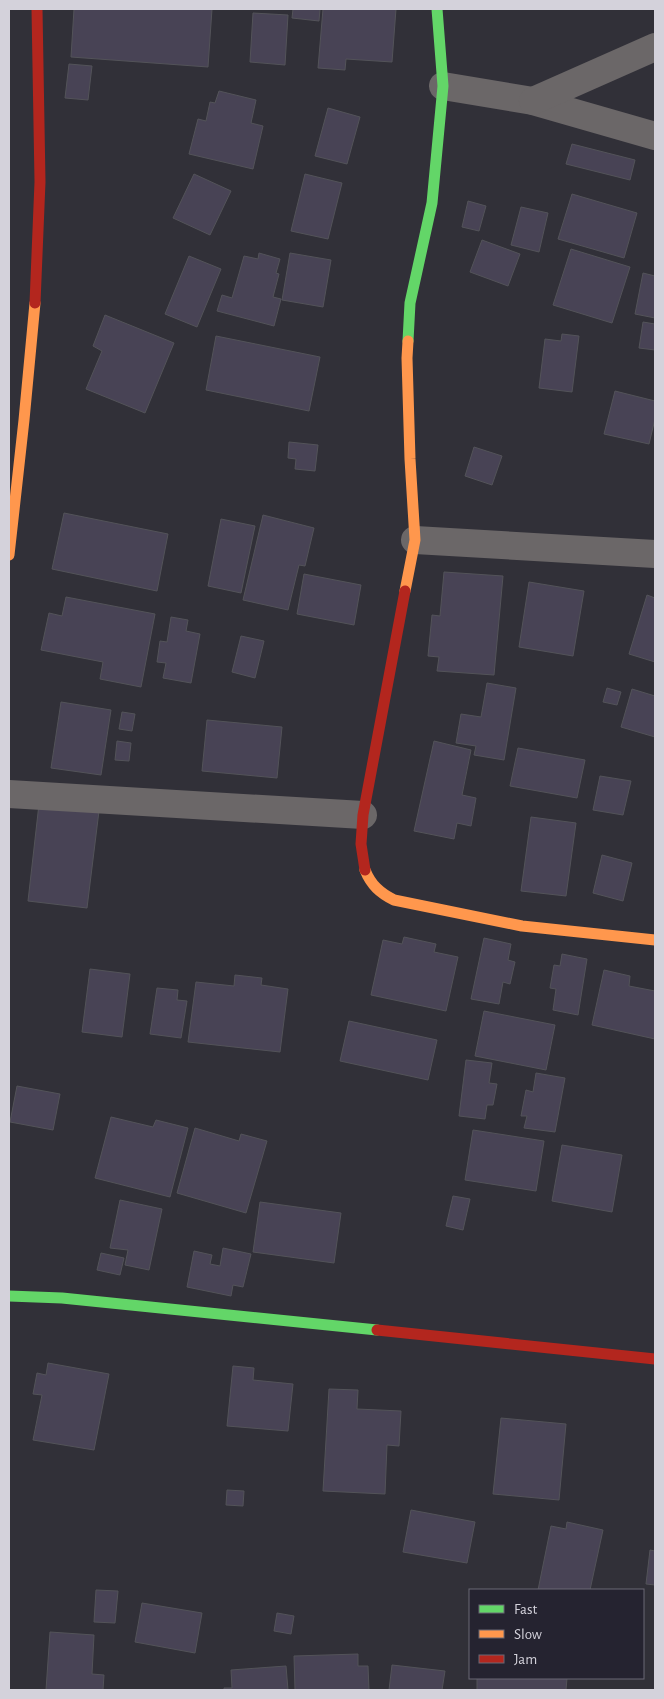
<svg xmlns="http://www.w3.org/2000/svg" width="664" height="1699" font-family="'Alegreya Sans',sans-serif">
	<style>
		.building { fill: #484355; stroke: #535359 }
		.lines { fill: none; stroke-linecap: round; stroke-linejoin: round }
		.street { stroke: #6b6768; stroke-width: 28 }
		.fast { stroke: #63d668; stroke-width: 11 }
		.slow { stroke: #ff974d; stroke-width: 11 }
		.jam { stroke: #b3261e; stroke-width: 11 }
	</style>
	<rect width="100%" height="100%" fill="#313038"/>
	<g class="building">
		<path d="M 74,9 L 212,9 L 208,67 L 71,57 Z"/>
		<path d="M 293,9 L 320,9 L 319,21 L 292,18 Z"/>
		<path d="M 323,9 L 396,9 L 392,62 L 346,59 L 345,70 L 318,68 Z"/>
		<path d="M 253,13 L 288,15 L 285,65 L 250,62 Z"/>
		<path d="M 69,64 L 92,66 L 88,100 L 65,98 Z"/>
		<path d="M 219,91 L 256,100 L 251,123 L 263,126 L 253,169 L 189,154 L 198,119 L 206,121 L 210,102 L 215,103 Z"/>
		<path d="M 328,108 L 360,117 L 347,164 L 315,156 Z"/>
		<path d="M 572,144 L 635,160 L 630,180 L 566,164 Z"/>
		<path d="M 194,174 L 231,191 L 210,235 L 173,218 Z"/>
		<path d="M 305,174 L 342,183 L 328,239 L 291,231 Z"/>
		<path d="M 572,194 L 637,213 L 624,258 L 558,239 Z"/>
		<path d="M 468,201 L 486,206 L 479,231 L 462,227 Z"/>
		<path d="M 521,207 L 548,213 L 539,252 L 511,245 Z"/>
		<path d="M 482,240 L 520,254 L 508,286 L 470,272 Z"/>
		<path d="M 571,249 L 630,267 L 612,323 L 553,305 Z"/>
		<path d="M 259,253 L 280,259 L 276,273 L 279,274 L 273,297 L 281,299 L 274,326 L 217,311 L 222,295 L 232,298 L 244,256 L 258,259 Z"/>
		<path d="M 290,253 L 331,260 L 323,307 L 282,300 Z"/>
		<path d="M 189,256 L 221,269 L 197,327 L 165,314 Z"/>
		<path d="M 643,273 L 655,276 L 655,318 L 635,314 Z"/>
		<path d="M 105,315 L 174,343 L 145,413 L 86,389 L 102,351 L 93,346 Z"/>
		<path d="M 643,322 L 655,324 L 655,350 L 639,348 Z"/>
		<path d="M 562,334 L 579,336 L 572,392 L 539,388 L 545,339 L 561,341 Z"/>
		<path d="M 216,336 L 320,357 L 309,411 L 206,390 Z"/>
		<path d="M 615,391 L 655,401 L 655,419 L 649,444 L 604,434 Z"/>
		<path d="M 289,442 L 318,445 L 315,471 L 295,469 L 296,459 L 288,458 Z"/>
		<path d="M 474,447 L 502,456 L 492,485 L 465,476 Z"/>
		<path d="M 64,513 L 168,534 L 157,591 L 52,569 Z"/>
		<path d="M 263,515 L 314,528 L 305,566 L 299,565 L 288,610 L 243,600 Z"/>
		<path d="M 221,519 L 255,526 L 241,593 L 208,586 Z"/>
		<path d="M 444,572 L 503,576 L 494,675 L 437,671 L 439,657 L 428,656 L 432,615 L 440,616 Z"/>
		<path d="M 304,574 L 361,585 L 354,625 L 297,614 Z"/>
		<path d="M 529,582 L 584,591 L 573,656 L 519,647 Z"/>
		<path d="M 647,595 L 655,598 L 655,662 L 629,654 Z"/>
		<path d="M 66,597 L 155,614 L 141,687 L 100,679 L 103,662 L 41,650 L 49,613 L 62,616 Z"/>
		<path d="M 171,617 L 188,620 L 186,631 L 200,634 L 191,683 L 163,678 L 166,663 L 157,662 L 160,641 L 167,642 Z"/>
		<path d="M 241,636 L 264,641 L 255,678 L 232,672 Z"/>
		<path d="M 487,683 L 516,688 L 504,760 L 474,755 L 476,746 L 456,743 L 461,714 L 481,717 Z"/>
		<path d="M 607,688 L 621,692 L 617,705 L 603,702 Z"/>
		<path d="M 632,689 L 655,696 L 655,737 L 621,727 Z"/>
		<path d="M 61,702 L 111,710 L 101,775 L 51,768 Z"/>
		<path d="M 122,712 L 135,714 L 132,731 L 119,729 Z"/>
		<path d="M 207,720 L 282,727 L 277,778 L 202,771 Z"/>
		<path d="M 117,741 L 131,743 L 129,761 L 115,760 Z"/>
		<path d="M 434,741 L 471,750 L 462,795 L 476,798 L 471,826 L 457,823 L 454,839 L 414,831 Z"/>
		<path d="M 518,748 L 585,760 L 577,798 L 510,786 Z"/>
		<path d="M 600,776 L 631,781 L 623,815 L 593,810 Z"/>
		<path d="M 39,804 L 99,811 L 87,908 L 28,901 Z"/>
		<path d="M 531,817 L 576,823 L 566,896 L 521,891 Z"/>
		<path d="M 602,855 L 632,863 L 623,901 L 593,893 Z"/>
		<path d="M 404,937 L 436,944 L 434,952 L 458,957 L 446,1011 L 371,995 L 383,940 L 402,944 Z"/>
		<path d="M 484,938 L 511,944 L 508,960 L 515,962 L 510,984 L 503,982 L 499,1004 L 471,999 Z"/>
		<path d="M 562,954 L 587,959 L 578,1015 L 553,1010 L 556,989 L 550,988 L 554,965 L 560,966 Z"/>
		<path d="M 90,969 L 130,974 L 122,1037 L 82,1032 Z"/>
		<path d="M 604,970 L 630,976 L 629,986 L 655,991 L 655,1039 L 592,1025 Z"/>
		<path d="M 235,975 L 262,978 L 261,985 L 288,989 L 280,1052 L 188,1042 L 196,982 L 234,986 Z"/>
		<path d="M 157,988 L 178,990 L 177,1000 L 187,1001 L 181,1038 L 150,1034 Z"/>
		<path d="M 484,1011 L 555,1025 L 546,1070 L 475,1056 Z"/>
		<path d="M 349,1021 L 437,1040 L 428,1080 L 340,1061 Z"/>
		<path d="M 466,1060 L 492,1063 L 489,1083 L 497,1084 L 493,1105 L 487,1105 L 485,1119 L 459,1116 Z"/>
		<path d="M 536,1073 L 565,1078 L 555,1132 L 524,1128 L 527,1116 L 521,1116 L 526,1090 L 533,1092 Z"/>
		<path d="M 17,1086 L 60,1094 L 53,1130 L 10,1122 Z"/>
		<path d="M 111,1117 L 153,1127 L 156,1120 L 188,1128 L 170,1197 L 95,1178 Z"/>
		<path d="M 195,1128 L 239,1141 L 241,1134 L 267,1141 L 246,1213 L 177,1193 Z"/>
		<path d="M 473,1130 L 544,1141 L 536,1191 L 465,1180 Z"/>
		<path d="M 562,1145 L 622,1155 L 612,1212 L 552,1201 Z"/>
		<path d="M 453,1196 L 470,1199 L 463,1230 L 446,1226 Z"/>
		<path d="M 120,1200 L 162,1209 L 149,1270 L 125,1265 L 128,1250 L 110,1248 Z"/>
		<path d="M 260,1202 L 341,1213 L 334,1263 L 253,1252 Z"/>
		<path d="M 223,1248 L 251,1254 L 243,1287 L 233,1285 L 231,1296 L 187,1287 L 194,1251 L 212,1255 L 210,1264 L 220,1266 Z"/>
		<path d="M 101,1253 L 124,1258 L 120,1275 L 97,1270 Z"/>
		<path d="M 48,1363 L 109,1374 L 94,1450 L 33,1440 L 42,1395 L 33,1394 L 37,1373 L 46,1375 Z"/>
		<path d="M 233,1366 L 254,1368 L 253,1380 L 293,1384 L 288,1431 L 227,1426 Z"/>
		<path d="M 329,1389 L 358,1390 L 357,1409 L 401,1411 L 399,1446 L 387,1445 L 385,1494 L 323,1491 Z"/>
		<path d="M 501,1418 L 566,1424 L 559,1500 L 493,1494 Z"/>
		<path d="M 227,1490 L 244,1491 L 243,1506 L 226,1505 Z"/>
		<path d="M 411,1510 L 475,1522 L 467,1563 L 403,1552 Z"/>
		<path d="M 567,1522 L 603,1530 L 590,1590 L 538,1590 L 551,1526 L 566,1529 Z"/>
		<path d="M 650,1550 L 655,1551 L 655,1585 L 646,1584 Z"/>
		<path d="M 96,1590 L 118,1591 L 115,1623 L 94,1622 Z"/>
		<path d="M 142,1603 L 202,1613 L 195,1653 L 135,1642 Z"/>
		<path d="M 277,1613 L 294,1616 L 291,1634 L 274,1631 Z"/>
		<path d="M 50,1632 L 94,1635 L 92,1674 L 104,1675 L 103,1690 L 46,1690 Z"/>
		<path d="M 358,1654 L 358,1666 L 368,1666 L 369,1690 L 295,1690 L 294,1656 Z"/>
		<path d="M 392,1665 L 445,1671 L 442,1690 L 389,1690 Z"/>
		<path d="M 286,1666 L 288,1690 L 224,1690 L 224,1688 L 232,1688 L 231,1670 Z"/>
		<path d="M 477,1678 L 567,1678 L 566,1690 L 477,1690 Z"/>
	</g>
	<g class="lines">
		<g class="street">
			<path d="M 443,86 L 533,101 L 655,136"/>
			<path d="M 533,101 L 655,47"/>
			<path d="M 415,540 L 655,554"/>
			<path d="M 9,794 L 363,815"/>
		</g>
		<g class="fast">
			<path d="M 408,341 L 410,303 L 432,203 L 443,86 L 437,9"/>
			<path d="M 9,1296 L 62,1298 L 377,1330"/>
		</g>
		<g class="slow">
			<path d="M 9,555 L 24,420 L 35,303"/>
			<path d="M 405,591 L 415,540 L 410,459 L 407,358 L 408,341"/>
			<path d="M 365,870 C 371,885 380,893 394,900 L 522,926 L 655,940"/>
		</g>
		<g class="jam">
			<path d="M 35,303 L 40,182 L 37,9"/>
			<path d="M 365,870 L 361,844 L 363,815 L 405,591"/>
			<path d="M 377,1330 L 655,1359"/>
		</g>
	</g>
	<rect width="664" height="1699" fill="none" stroke="#d4d2db" stroke-width="20"/>
	<rect x="469" y="1589" width="175" height="90" fill="#252330" stroke="#6b6974"/>
	<rect x="479" y="1605" width="25" height="8" fill="#63d668" stroke="#6b6974"/>
	<text x="514" y="1614" font-size="15" fill="#d4d2db">Fast</text>
	<rect x="479" y="1630" width="25" height="8" fill="#ff974d" stroke="#6b6974"/>
	<text x="514" y="1639" font-size="15" fill="#d4d2db">Slow</text>
	<rect x="479" y="1655" width="25" height="8" fill="#b3261e" stroke="#6b6974"/>
	<text x="514" y="1664" font-size="15" fill="#d4d2db">Jam</text>
</svg>
